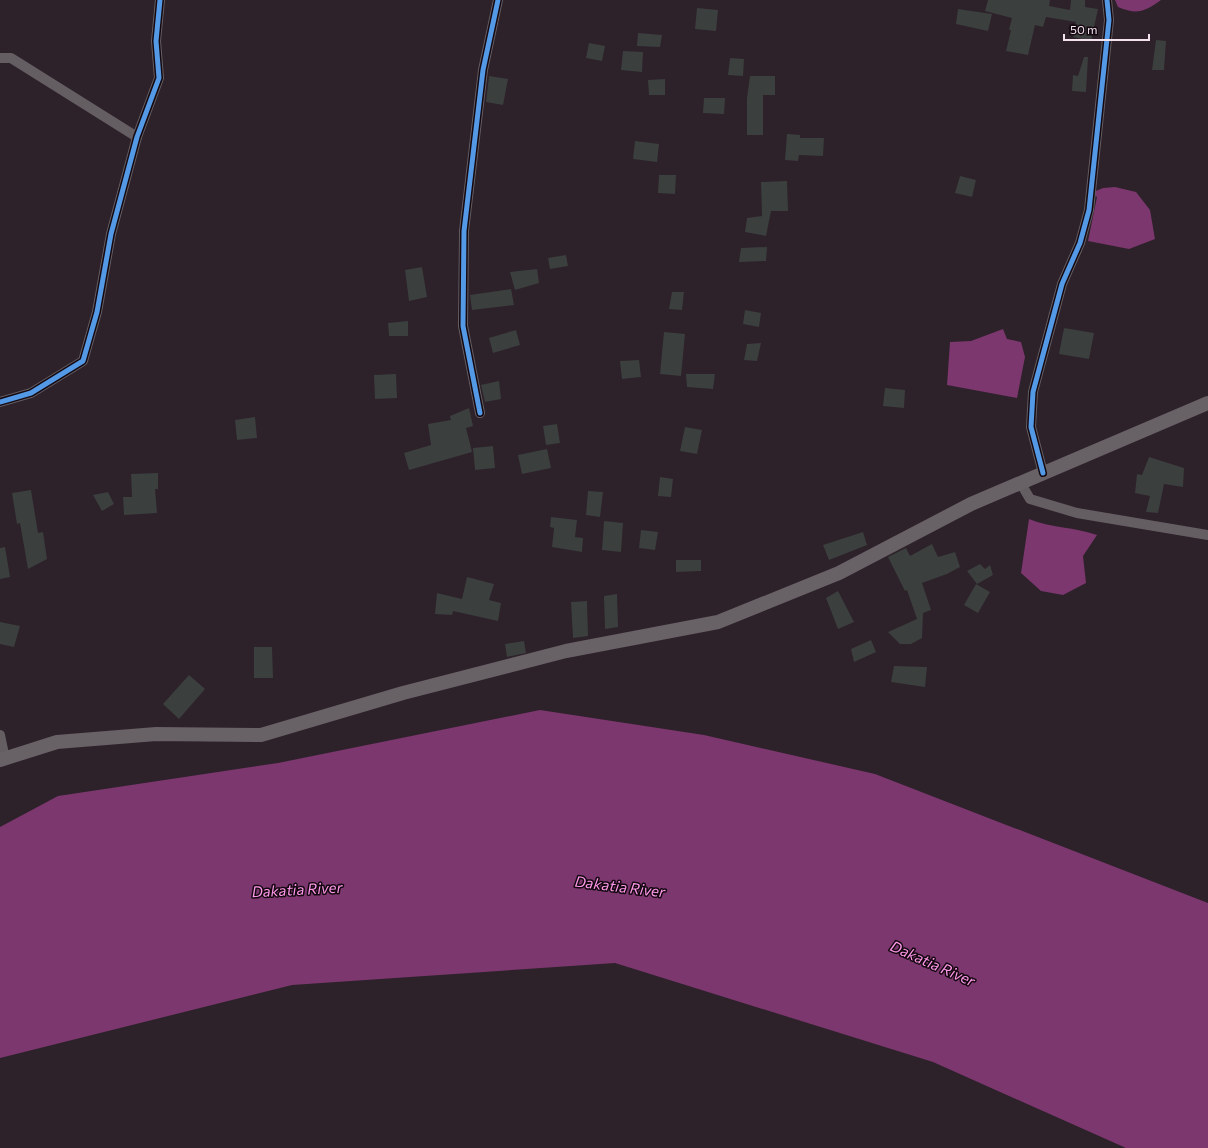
<svg xmlns="http://www.w3.org/2000/svg" width="1208" height="1148" font-family="Commissioner,sans-serif">
	<style>
		.water { fill: #7b376e }
		.building { fill: #3b3f3d }
		.lines { fill: none; stroke-linecap: round; stroke-linejoin: round }
		.street { stroke: #645e62; stroke-width: 10 }
		.secondary { stroke: #686166; stroke-width: 14 }
		.cycleway-casing { stroke: #140911; stroke-width: 8 }
		.cycleway { stroke: #5399e6; stroke-width: 5 }
		.labels { text-anchor: middle; dominant-baseline: central; stroke-width: 3; stroke-linejoin: round; paint-order: stroke }
		.water-label { font-size: 15px; font-style: italic; fill: #fe97e7; stroke: #140911 }
	</style>
	<rect width="100%" height="100%" fill="#2d212a"/>
	<g class="water">
		<path d="M 1115,0 L 1161,0 C 1144,12 1137,15 1118,7 Z"/>
		<path d="M 1115,187 L 1136,192 L 1150,210 L 1155,239 L 1129,249 L 1088,241 L 1097,197 L 1091,193 L 1103,188 Z"/>
		<path d="M 1003,329 L 1007,339 L 1021,342 L 1025,357 L 1017,398 L 947,385 L 950,342 L 971,341 Z"/>
		<path d="M 1029,519 C 1051,528 1075,527 1097,535 L 1083,556 L 1086,583 L 1063,595 L 1041,591 L 1021,573 Z"/>
		<path d="M 540,710 L 704,735 L 875,774 L 1208,903 L 1208,1148 L 1126,1148 L 933,1062 L 615,963 L 292,985 L 0,1058 L 0,827 L 58,796 L 278,763 Z"/>
	</g>
	<g class="building">
		<path d="M 988,0 L 1050,0 L 1049,6 L 1070,10 L 1071,0 L 1085,0 L 1085,7 L 1098,9 L 1091,41 L 1073,37 L 1076,22 L 1046,17 L 1043,27 L 1035,25 L 1028,55 L 1006,51 L 1011,30 L 1009,30 L 1012,18 L 985,11 Z"/>
		<path d="M 697,8 L 718,10 L 716,31 L 695,29 Z"/>
		<path d="M 958,9 L 992,14 L 988,31 L 956,24 Z"/>
		<path d="M 638,33 L 662,35 L 660,47 L 637,46 Z"/>
		<path d="M 1156,40 L 1166,41 L 1164,70 L 1152,70 Z"/>
		<path d="M 589,43 L 605,46 L 602,61 L 586,58 Z"/>
		<path d="M 623,51 L 643,52 L 642,72 L 621,70 Z"/>
		<path d="M 1084,57 L 1088,57 L 1086,92 L 1072,91 L 1073,75 L 1078,76 Z"/>
		<path d="M 730,58 L 744,59 L 743,76 L 728,75 Z"/>
		<path d="M 489,76 L 508,79 L 503,105 L 486,102 Z"/>
		<path d="M 750,76 L 775,76 L 775,95 L 763,95 L 763,135 L 747,135 L 747,98 Z"/>
		<path d="M 665,79 L 665,95 L 649,95 L 648,80 Z"/>
		<path d="M 704,98 L 725,98 L 724,114 L 703,113 Z"/>
		<path d="M 787,134 L 800,135 L 800,138 L 824,138 L 823,156 L 799,155 L 798,161 L 785,160 Z"/>
		<path d="M 635,141 L 659,144 L 657,162 L 633,159 Z"/>
		<path d="M 659,175 L 676,175 L 675,194 L 658,193 Z"/>
		<path d="M 960,176 L 976,180 L 972,197 L 955,193 Z"/>
		<path d="M 787,181 L 788,211 L 771,211 L 766,236 L 745,232 L 747,218 L 762,216 L 761,182 Z"/>
		<path d="M 767,247 L 766,261 L 739,262 L 741,248 Z"/>
		<path d="M 566,255 L 568,266 L 550,269 L 548,258 Z"/>
		<path d="M 422,267 L 427,297 L 409,301 L 405,270 Z"/>
		<path d="M 537,269 L 539,283 L 515,290 L 510,272 Z"/>
		<path d="M 511,289 L 514,305 L 472,310 L 470,295 Z"/>
		<path d="M 672,292 L 684,292 L 682,310 L 669,309 Z"/>
		<path d="M 745,310 L 761,313 L 759,327 L 743,324 Z"/>
		<path d="M 408,321 L 408,336 L 389,336 L 388,323 Z"/>
		<path d="M 1064,328 L 1094,333 L 1089,359 L 1059,354 Z"/>
		<path d="M 516,330 L 520,345 L 493,353 L 489,338 Z"/>
		<path d="M 664,332 L 685,334 L 681,376 L 660,374 Z"/>
		<path d="M 761,343 L 757,361 L 744,360 L 747,344 Z"/>
		<path d="M 639,360 L 641,377 L 622,379 L 620,361 Z"/>
		<path d="M 396,374 L 397,398 L 375,399 L 374,375 Z"/>
		<path d="M 686,374 L 715,374 L 713,389 L 687,387 Z"/>
		<path d="M 499,381 L 501,399 L 485,402 L 481,385 Z"/>
		<path d="M 885,388 L 905,390 L 904,408 L 883,406 Z"/>
		<path d="M 469,408 L 473,426 L 466,428 L 472,452 L 409,470 L 404,453 L 431,445 L 428,424 L 451,420 L 450,416 Z"/>
		<path d="M 255,417 L 257,438 L 237,440 L 235,420 Z"/>
		<path d="M 557,424 L 560,443 L 546,445 L 543,426 Z"/>
		<path d="M 685,427 L 702,430 L 697,454 L 680,451 Z"/>
		<path d="M 493,446 L 495,468 L 475,470 L 473,448 Z"/>
		<path d="M 547,449 L 551,468 L 522,474 L 518,455 Z"/>
		<path d="M 1149,457 L 1184,468 L 1183,487 L 1164,484 L 1158,513 L 1146,512 L 1150,496 L 1135,493 L 1137,474 L 1142,475 Z"/>
		<path d="M 158,473 L 158,489 L 155,489 L 157,513 L 124,515 L 123,497 L 132,497 L 131,474 Z"/>
		<path d="M 660,477 L 673,479 L 671,497 L 658,496 Z"/>
		<path d="M 31,490 L 38,533 L 43,532 L 47,559 L 28,569 L 20,523 L 17,524 L 12,493 Z"/>
		<path d="M 588,491 L 603,492 L 600,517 L 586,515 Z"/>
		<path d="M 108,492 L 114,504 L 102,511 L 93,495 Z"/>
		<path d="M 551,517 L 577,520 L 575,537 L 583,538 L 582,552 L 552,547 L 554,528 L 550,527 Z"/>
		<path d="M 604,521 L 623,523 L 621,552 L 602,550 Z"/>
		<path d="M 641,530 L 658,532 L 655,550 L 639,548 Z"/>
		<path d="M 863,532 L 867,545 L 829,560 L 823,545 Z"/>
		<path d="M 932,544 L 938,557 L 955,552 L 960,567 L 947,574 L 922,583 L 931,610 L 923,613 L 922,638 L 911,644 L 900,644 L 888,632 L 917,619 L 907,590 L 905,591 L 888,557 L 906,548 L 910,556 Z"/>
		<path d="M 5,547 L 10,577 L 0,579 L 0,548 Z"/>
		<path d="M 676,560 L 701,560 L 701,571 L 676,572 Z"/>
		<path d="M 980,564 L 985,569 L 990,565 L 993,575 L 977,584 L 967,571 Z"/>
		<path d="M 467,577 L 494,584 L 489,600 L 501,603 L 498,621 L 453,611 L 452,615 L 435,614 L 437,593 L 462,599 Z"/>
		<path d="M 976,584 L 990,592 L 978,613 L 964,605 Z"/>
		<path d="M 838,591 L 854,622 L 838,629 L 826,598 Z"/>
		<path d="M 617,594 L 618,627 L 605,629 L 604,596 Z"/>
		<path d="M 587,601 L 588,636 L 573,638 L 571,602 Z"/>
		<path d="M 0,622 L 20,626 L 14,647 L 0,644 Z"/>
		<path d="M 871,640 L 876,652 L 854,662 L 851,649 Z"/>
		<path d="M 524,641 L 526,653 L 507,657 L 505,644 Z"/>
		<path d="M 254,647 L 272,647 L 273,678 L 254,678 Z"/>
		<path d="M 894,666 L 927,667 L 925,687 L 891,682 Z"/>
		<path d="M 189,675 L 205,689 L 179,719 L 163,704 Z"/>
	</g>
	<g class="lines">
		<g class="street">
			<path d="M 0,58 L 11,58 L 137,137"/>
			<path d="M 0,402 L 31,393 L 83,361 L 97,312 L 111,234 L 137,137 L 159,78 L 156,41 L 160,0"/>
			<path d="M 480,413 L 463,326 L 464,231 L 483,70 L 498,0"/>
			<path d="M 1043,473 L 1031,427 L 1033,392 L 1062,284 L 1080,243 L 1089,210 L 1109,20 L 1107,0"/>
			<path d="M 1020,482 L 1030,499 L 1077,513 L 1208,535"/>
			<path d="M 0,735 L 5,759"/>
		</g>
		<path class="secondary" d="M 0,760 L 57,742 L 156,734 L 261,735 L 403,693 L 566,651 L 718,622 L 839,573 L 971,504 L 1208,403"/>
		<g class="cycleway-casing">
			<g id="cycleway">
				<path d="M 0,402 L 31,393 L 83,361 L 97,312 L 111,234 L 137,137 L 159,78 L 156,41 L 160,0"/>
				<path d="M 480,413 L 463,326 L 464,231 L 483,70 L 498,0"/>
				<path d="M 1043,473 L 1031,427 L 1033,392 L 1062,284 L 1080,243 L 1089,210 L 1109,20 L 1107,0"/>
			</g>
		</g>
		<use href="#cycleway" class="cycleway"/>
	</g>
	<g class="labels">
		<g class="water-label">
			<text transform="translate(620 886) rotate(7)">Dakatia River</text>
			<text transform="translate(297 889) rotate(-3)">Dakatia River</text>
			<text transform="translate(933 963) rotate(24)">Dakatia River</text>
		</g>
	</g>
	<path d="M1064 34v6h85v-6" fill="none" stroke="#f3e2ee" stroke-width="2"/>
	<text x="1070" y="34" font-size="12" fill="#f3e2ee" stroke="#140911" stroke-width="3" paint-order="stroke">50 m</text>
</svg>
